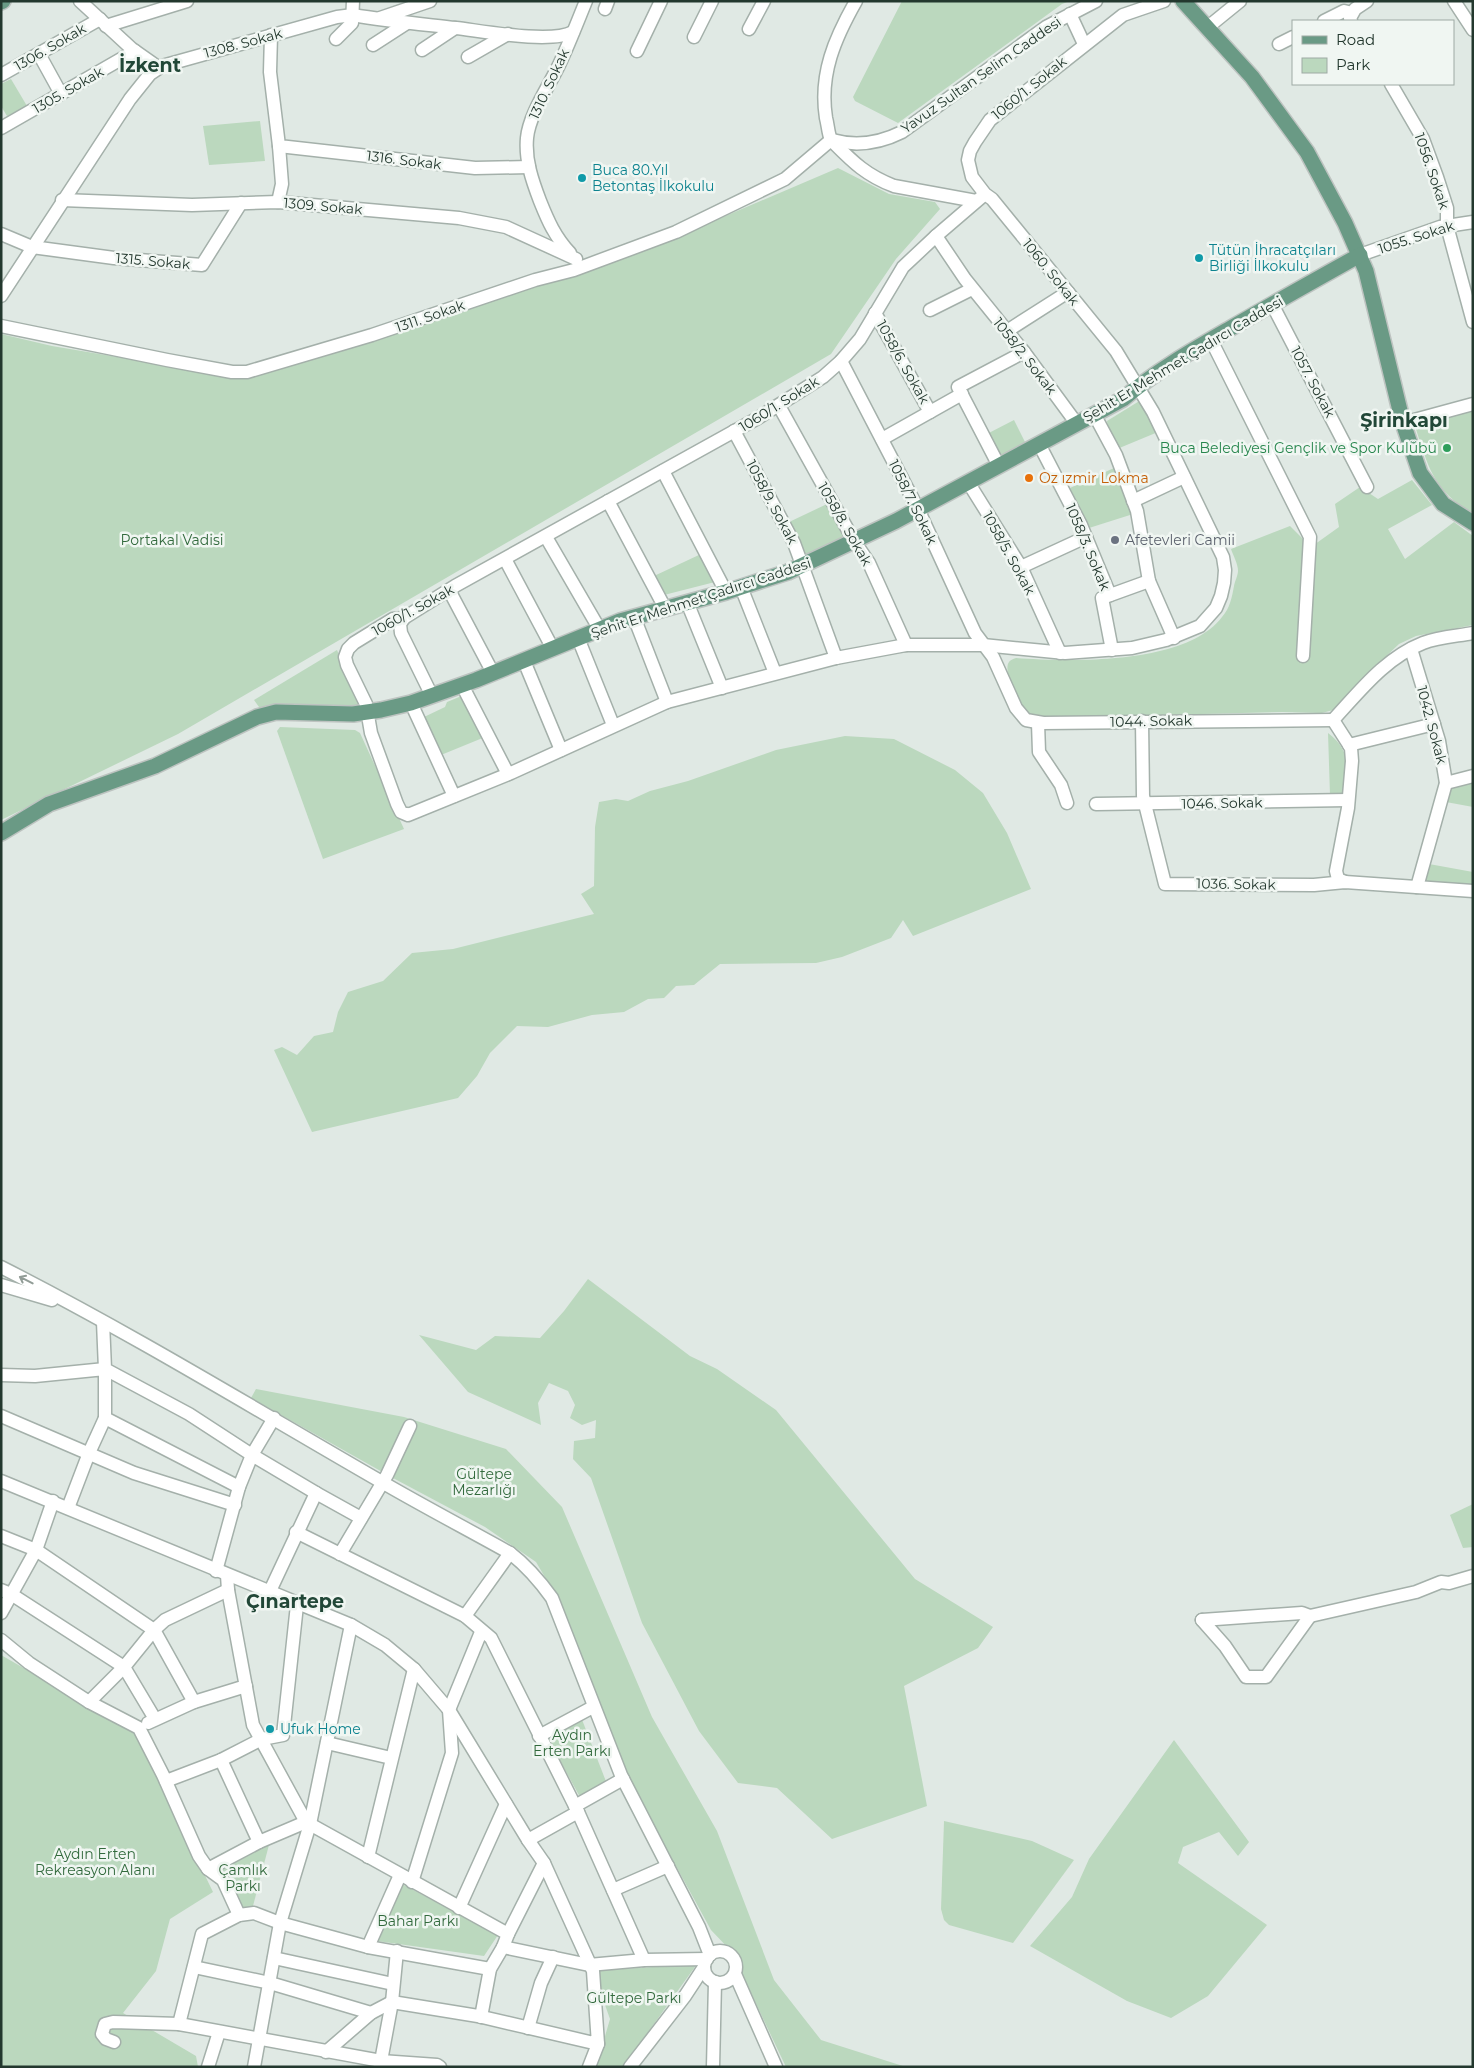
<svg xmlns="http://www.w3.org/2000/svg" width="1474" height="2068" font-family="Montserrat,sans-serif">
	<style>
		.green { fill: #bbd8be }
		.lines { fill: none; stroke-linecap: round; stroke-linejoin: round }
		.minor-casing { stroke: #a4b0aa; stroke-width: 15 }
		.major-casing { stroke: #bdc3c0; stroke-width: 18 }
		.minor { stroke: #fff; stroke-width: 12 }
		.major { stroke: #6a9a85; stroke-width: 15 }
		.oneway { stroke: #919c96 }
		.culture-dot { fill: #0f9aa8; stroke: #f0f6f2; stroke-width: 2 }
		.leisure-dot { fill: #2e9e5b; stroke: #f0f6f2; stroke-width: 2 }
		.food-dot { fill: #e8710a; stroke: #f0f6f2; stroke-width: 2 }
		.worship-dot { fill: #6b7280; stroke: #f0f6f2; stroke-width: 2 }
		.labels { text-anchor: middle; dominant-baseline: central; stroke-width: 5; stroke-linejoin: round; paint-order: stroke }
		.street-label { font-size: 14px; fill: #23382e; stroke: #f0f6f2 }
		.culture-label { font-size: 14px; fill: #0d838f; stroke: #f0f6f2; text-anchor: start }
		.leisure-label { font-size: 14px; fill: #27864d; stroke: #f0f6f2; text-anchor: end }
		.food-label { font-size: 14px; fill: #c56008; stroke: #f0f6f2; text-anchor: start }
		.park-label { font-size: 14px; fill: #326a3d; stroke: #f0f6f2 }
		.worship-label { font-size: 14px; fill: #5b616d; stroke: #f0f6f2; text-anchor: start }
		.district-label { font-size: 19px; font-weight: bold; fill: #214737; stroke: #f0f6f2 }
	</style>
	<rect width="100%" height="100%" fill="#e0e9e4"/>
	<g class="green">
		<path d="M 902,1 L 1070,1 L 1062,4 L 898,123 L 855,101 L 853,97 Z"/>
		<path d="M 11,79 L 27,106 L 7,116 L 1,106 L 1,84 Z"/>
		<path d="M 260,121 L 265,161 L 209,165 L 203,126 Z"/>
		<path d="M 838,168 L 889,194 L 935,202 L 940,209 L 896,259 L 831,354 L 178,734 L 1,820 L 1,334 L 52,346 L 236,377 L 688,232 Z"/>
		<path d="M 1141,400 L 1158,432 L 1117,449 L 1108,430 L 1107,421 Z"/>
		<path d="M 1472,411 L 1473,412 L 1473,515 C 1433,488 1429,470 1415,426 Z"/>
		<path d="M 1014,420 L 1027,446 L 997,463 L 983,436 Z"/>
		<path d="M 1114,468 L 1130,509 L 1130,515 L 1089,528 L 1070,488 Z"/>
		<path d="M 1412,480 L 1432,505 L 1388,529 L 1405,559 L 1454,522 L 1473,536 L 1473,625 L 1416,636 L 1399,644 L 1356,685 L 1333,710 L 1322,713 L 1282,712 L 1039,718 C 1035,716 1031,715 1028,713 C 1020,707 1002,671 1009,662 C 1010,660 1013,659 1016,658 C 1070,662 1186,665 1222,617 C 1230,608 1232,597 1234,586 C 1235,581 1238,575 1238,571 C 1238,564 1233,555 1231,549 L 1290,526 L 1311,547 L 1339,527 L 1335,504 L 1360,487 L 1378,499 Z"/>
		<path d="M 827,504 L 846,538 L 806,557 L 787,523 Z"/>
		<path d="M 701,554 L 715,582 L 664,595 L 654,576 Z"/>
		<path d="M 337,650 L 361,707 L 259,707 L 254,700 Z"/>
		<path d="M 464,695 L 485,737 L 441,755 L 424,717 L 445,707 L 447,702 Z"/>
		<path d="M 280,727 L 355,730 L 360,733 L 404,829 L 323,859 L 277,731 Z"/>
		<path d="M 1328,733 C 1352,751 1347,768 1344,795 L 1330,795 Z"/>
		<path d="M 845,736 L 894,739 L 955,770 L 983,793 L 1007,833 L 1031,889 L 913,936 L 903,920 L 891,938 L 842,957 L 816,963 L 720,964 L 694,985 L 676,986 L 664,998 L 648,999 L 624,1012 L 592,1015 L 548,1027 L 517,1026 L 490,1053 L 477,1076 L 458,1098 L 312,1132 L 274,1050 L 282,1047 L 297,1055 L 314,1036 L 333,1032 L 338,1012 L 348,992 L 383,981 L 412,953 L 453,949 L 594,914 L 581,894 L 594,886 L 595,827 L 599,802 L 616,799 L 628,801 L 650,791 L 688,781 L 776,750 Z"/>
		<path d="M 1473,781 L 1473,807 L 1446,802 L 1451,786 Z"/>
		<path d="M 1429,864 L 1473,872 L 1472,886 L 1423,883 Z"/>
		<path d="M 588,1279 L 690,1356 L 717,1369 L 776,1410 L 915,1579 L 993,1627 L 978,1648 L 904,1686 L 927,1806 L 832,1839 L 777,1788 L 738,1783 L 699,1731 L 642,1623 L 591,1478 L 573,1459 L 574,1441 L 595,1438 L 596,1420 L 582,1425 L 570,1418 L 575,1405 L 568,1391 L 549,1383 L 538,1403 L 541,1425 L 468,1392 L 419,1335 L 476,1350 L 495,1336 L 540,1338 L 564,1311 Z"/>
		<path d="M 256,1389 L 404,1417 L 506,1449 L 562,1507 L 652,1717 L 717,1831 L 774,1980 L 821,2040 L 906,2067 L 786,2067 L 731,1951 L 711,1930 L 620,1764 L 559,1601 L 536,1562 L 485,1527 L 393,1478 L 251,1398 Z"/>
		<path d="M 1473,1504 L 1473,1547 L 1463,1548 L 1450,1515 Z"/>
		<path d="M 1,1655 L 135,1732 L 213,1892 L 170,1919 L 156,1971 L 123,2013 L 196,2056 L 198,2067 L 1,2067 Z"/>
		<path d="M 581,1717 L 607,1784 L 581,1799 L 546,1735 Z"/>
		<path d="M 1174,1740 L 1249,1842 L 1238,1856 L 1219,1832 L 1183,1847 L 1178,1863 L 1267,1925 L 1208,1996 L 1171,2018 L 1127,2001 L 1030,1946 L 1072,1897 L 1089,1859 Z"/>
		<path d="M 944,1821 L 1032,1841 L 1074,1860 L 1013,1943 L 949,1925 L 944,1920 L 941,1909 Z"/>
		<path d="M 270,1841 L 253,1906 L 242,1910 L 221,1870 Z"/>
		<path d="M 402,1884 L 498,1935 L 484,1956 L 377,1941 Z"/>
		<path d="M 697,1964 L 623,2067 L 596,2067 L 610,2019 L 593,1971 Z"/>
	</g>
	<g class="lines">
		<g class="minor-casing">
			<g id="minor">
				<path d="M 80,1 L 132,49 L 159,68"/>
				<path d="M 856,1 C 835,38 819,74 826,118 C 828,125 828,133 831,140 C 852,161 865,175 894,186 L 976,201"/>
				<path d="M 1454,1 L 1473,30"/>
				<path d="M 605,9 L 608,1"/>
				<path d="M 1070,14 L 1084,44"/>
				<path d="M 380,18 L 430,1"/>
				<path d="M 1324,21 L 1344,11 L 1352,13"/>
				<path d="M 1351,21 L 1350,18 L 1355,9 L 1367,1"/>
				<path d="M 106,26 L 187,1"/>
				<path d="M 1208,27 L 1240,1"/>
				<path d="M 749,29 L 764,1"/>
				<path d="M 271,35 L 270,72 L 279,146 L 475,168 L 529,167"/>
				<path d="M 694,37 L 712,1"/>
				<path d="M 336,39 L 352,23 L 353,1"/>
				<path d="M 1279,44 L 1293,37"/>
				<path d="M 373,45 L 407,23"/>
				<path d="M 422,50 L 455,28"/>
				<path d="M 637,51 L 661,1"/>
				<path d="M 39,54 L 61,94"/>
				<path d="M 468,57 L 508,34"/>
				<path d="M 1,75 L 100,19"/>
				<path d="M 1391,84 L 1423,139 L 1437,177 L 1447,208 L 1447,226 L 1473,322"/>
				<path d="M 1,128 L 135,51"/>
				<path d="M 832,140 C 857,147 880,143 902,132 L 1046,27 L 1096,1"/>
				<path d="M 985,194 L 936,236 L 903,267 L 860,339 L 841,361 L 823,377 L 758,418 L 455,586 L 404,618 L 393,619 L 354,643 L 348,649 L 345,657 L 347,665 L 366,704 L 371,733 L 397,804 L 401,812 L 408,815 L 511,773 L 667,702 L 836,658 L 906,645 L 983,645 L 1065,653 L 1132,648 L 1166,640 L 1200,626 L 1216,608 L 1221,596 L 1224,583 L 1225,570 L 1223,557 L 1153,412 L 1116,351 L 992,199 L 985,194 L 972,177 L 968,160 L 970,151 L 975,142 L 990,120 L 1123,15 L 1164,1"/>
				<path d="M 62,200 L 192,205 L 278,202 L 459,218 L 506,227 L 576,259"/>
				<path d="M 278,202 L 282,184 L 279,146"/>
				<path d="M 1,234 L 32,247 L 114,258 L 202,265 L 241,203"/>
				<path d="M 936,236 L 965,279 L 1024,352 L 1077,424"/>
				<path d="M 570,253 C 555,237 548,221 540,201 C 532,180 525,160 527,138 C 529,115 549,86 559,65 C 569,44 577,23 586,1"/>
				<path d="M 1360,255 L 1440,227 L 1473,222"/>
				<path d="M 1,296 L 130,99 L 150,74 L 162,66 L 337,17 L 353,15 C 387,21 421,24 456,28 C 482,31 551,44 573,32"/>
				<path d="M 1272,304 L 1367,487"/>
				<path d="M 930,310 L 972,289"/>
				<path d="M 875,313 L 930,412"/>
				<path d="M 1,326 L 167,360 L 232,372 L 247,372 L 372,335 L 535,280 L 574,270 L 676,232 L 785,179 L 831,140"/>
				<path d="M 1007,331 L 1068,292"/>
				<path d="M 1211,340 L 1310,537 L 1303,656"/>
				<path d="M 841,361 L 918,509 L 975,633 L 993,657 L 1016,708 L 1026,720 L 1043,723 L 1333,720"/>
				<path d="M 779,406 L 854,541 L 869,563 L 906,645"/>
				<path d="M 1094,414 L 1116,455 L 1137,511 L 1149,581"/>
				<path d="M 1403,423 L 1473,404"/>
				<path d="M 734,431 L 794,543 L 836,658"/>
				<path d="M 882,439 L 962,394"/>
				<path d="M 1039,444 L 1081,525 L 1110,595"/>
				<path d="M 999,466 L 958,387 L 1024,352"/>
				<path d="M 663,471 L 726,592"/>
				<path d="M 968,482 L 1021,567 L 1060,653"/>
				<path d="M 608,501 L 665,608"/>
				<path d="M 1133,501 L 1184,477"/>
				<path d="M 546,537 L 600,630"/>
				<path d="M 505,559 L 553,649"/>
				<path d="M 1021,567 L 1086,537"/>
				<path d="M 741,587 L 775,673"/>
				<path d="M 449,590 L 493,673"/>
				<path d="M 687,602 L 722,688"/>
				<path d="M 634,617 L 667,702"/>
				<path d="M 404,618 L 400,624 L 401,633 L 432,696"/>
				<path d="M 578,638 L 613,725"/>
				<path d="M 1411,649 L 1439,741 L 1446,783 L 1417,887"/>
				<path d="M 1112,650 L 1102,598 L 1149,581 L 1174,638"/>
				<path d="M 524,661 L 561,750"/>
				<path d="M 462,685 L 508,774"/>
				<path d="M 411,703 L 454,796"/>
				<path d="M 1333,720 L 1351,748 L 1352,761 L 1348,808 L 1336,871 L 1338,879 L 1345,882"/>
				<path d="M 1333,720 C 1360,691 1385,658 1423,643 C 1438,637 1457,636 1473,633"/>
				<path d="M 1142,721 L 1143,796 L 1165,884 L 1314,885 L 1345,882 L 1473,891"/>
				<path d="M 1038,723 L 1039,752 L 1061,785 L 1067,803"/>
				<path d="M 1349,745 L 1434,724"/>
				<path d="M 1446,783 L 1473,776"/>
				<path d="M 1096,804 L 1348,800"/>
				<path d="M 1,1267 C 131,1333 255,1409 380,1481 C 423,1506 467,1529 510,1553 C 527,1566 539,1580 552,1598 L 621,1775 L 699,1927 L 710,1955"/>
				<path d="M 1,1285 L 52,1300"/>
				<path d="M 103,1322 L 105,1369 L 189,1414 L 252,1455 L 274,1418"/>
				<path d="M 1,1375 L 35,1376 L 105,1369 L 105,1418 L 239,1487"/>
				<path d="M 1,1416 L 134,1473 L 235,1505"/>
				<path d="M 1,1481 L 351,1625 L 385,1645 L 414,1669 L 449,1710 L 528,1840 L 544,1863 L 593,1971 L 598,2044 L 478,2016 L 392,2002 L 371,2013 L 326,2052"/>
				<path d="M 316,1493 L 361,1518"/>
				<path d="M 68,1508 L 89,1453 L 105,1418"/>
				<path d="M 296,1532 L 465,1616 L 491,1638 L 578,1812 L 644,1960"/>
				<path d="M 1,1536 L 36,1550 L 154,1630 L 194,1702"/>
				<path d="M 340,1554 L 387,1475 L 410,1426"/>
				<path d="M 216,1571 L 239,1487 L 252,1455 L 316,1493 L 270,1591"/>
				<path d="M 227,1575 L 228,1590 L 253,1725 L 306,1822 L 508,1934 L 503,1947"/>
				<path d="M 1,1590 L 11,1594 L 124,1667 L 155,1719"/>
				<path d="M 1,1613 L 36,1550 L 53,1501"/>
				<path d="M 465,1616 L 510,1553"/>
				<path d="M 1202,1620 L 1302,1613 L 1310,1616 L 1416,1592 L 1441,1582 L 1449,1583 L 1473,1576"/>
				<path d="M 1202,1620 L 1225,1646 L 1246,1677 L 1266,1677 L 1310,1616"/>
				<path d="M 1,1640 L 29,1663 L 89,1702 L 139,1728 L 163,1775 L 199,1856 L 208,1869 L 223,1880 L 239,1915"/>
				<path d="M 89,1702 L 124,1667 L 154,1630 L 165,1620 L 228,1590"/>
				<path d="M 148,1723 L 194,1702 L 246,1686"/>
				<path d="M 539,1736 L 593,1707"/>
				<path d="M 327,1743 L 391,1758"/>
				<path d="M 221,1760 L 259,1842"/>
				<path d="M 166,1781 L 221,1760 L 262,1739 L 283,1735 L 297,1605"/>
				<path d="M 575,1806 L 623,1779"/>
				<path d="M 528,1840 L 578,1812"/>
				<path d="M 368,1857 L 414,1669"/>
				<path d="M 208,1869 L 259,1842 L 306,1822"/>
				<path d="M 412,1882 L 452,1753 L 449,1710 L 481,1632"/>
				<path d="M 613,1890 L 668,1866"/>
				<path d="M 459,1908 L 506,1804"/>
				<path d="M 508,1934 L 544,1863"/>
				<path d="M 368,1947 L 400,1875"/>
				<circle cx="720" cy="1967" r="16"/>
				<path d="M 274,1958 L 393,1984"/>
				<path d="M 194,1967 L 270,1983 L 371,2013"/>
				<path d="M 735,1974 L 776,2067"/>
				<path d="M 481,2017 L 490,1969 L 503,1947 L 589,1965 L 644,1960 L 707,1959"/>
				<path d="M 179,2024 L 202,1934 L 239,1915 L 254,1913 L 280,1923 L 368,1947 L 490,1969"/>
				<path d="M 528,2028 L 541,1983 L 553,1957"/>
				<path d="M 114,2042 L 106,2039 L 102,2034 L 105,2024 L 113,2022 L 179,2024 L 381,2061 L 437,2065 L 440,2067"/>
				<path d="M 381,2061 L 392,2002 L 397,1951"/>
				<path d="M 208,2067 L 219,2032"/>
				<path d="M 254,2067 L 280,1923 L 310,1824 L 351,1625"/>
				<path d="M 589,2067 L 598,2044"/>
				<path d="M 630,2067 L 685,1996 L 704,1967"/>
				<path d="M 713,2067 L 715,1982"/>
			</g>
		</g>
		<g class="major-casing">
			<g id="major">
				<path d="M 1183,1 L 1252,77 L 1307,152 L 1345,223 L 1366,271 L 1403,423 L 1420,473 L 1443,504 L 1473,523"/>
				<path d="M 1,2 L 3,1"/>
				<path d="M 1,833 L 49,804 L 155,766 L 257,717 L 276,712 L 353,714 L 381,710 L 411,703 L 476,680 L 620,621 L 726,592 L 788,572 L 896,521 L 1123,399 C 1156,371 1193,350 1231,328 C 1274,303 1317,279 1360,255"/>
			</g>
		</g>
		<use href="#minor" class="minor"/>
		<use href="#major" class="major"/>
	</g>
	<defs><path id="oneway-shaft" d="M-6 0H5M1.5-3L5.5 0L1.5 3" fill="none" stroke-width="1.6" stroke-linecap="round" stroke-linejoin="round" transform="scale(1.25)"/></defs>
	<use class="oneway" href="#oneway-shaft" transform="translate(26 1280) rotate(-153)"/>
	<g class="culture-dot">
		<circle cx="582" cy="178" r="5"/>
		<circle cx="1199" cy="258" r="5"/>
		<circle cx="270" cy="1729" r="5"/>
	</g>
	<circle class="leisure-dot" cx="1447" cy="448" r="5"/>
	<circle class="food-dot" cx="1029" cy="478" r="5"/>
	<circle class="worship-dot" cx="1115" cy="540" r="5"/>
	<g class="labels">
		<g class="street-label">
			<text transform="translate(243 43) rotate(-15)">1308. Sokak</text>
			<text transform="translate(50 47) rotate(-30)">1306. Sokak</text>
			<text transform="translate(981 75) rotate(-35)">Yavuz Sultan Selim Caddesi</text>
			<text transform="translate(549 84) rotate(-65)">1310. Sokak</text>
			<text transform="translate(1029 88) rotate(-39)">1060/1. Sokak</text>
			<text transform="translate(68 90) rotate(-30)">1305. Sokak</text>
			<text transform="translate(404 160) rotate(7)">1316. Sokak</text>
			<text transform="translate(1432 171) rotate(71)">1056. Sokak</text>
			<text transform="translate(323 206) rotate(5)">1309. Sokak</text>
			<text transform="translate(1416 237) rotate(-18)">1055. Sokak</text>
			<text transform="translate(153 261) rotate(5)">1315. Sokak</text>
			<text transform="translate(1051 272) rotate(51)">1060. Sokak</text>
			<text transform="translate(430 316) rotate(-19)">1311. Sokak</text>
			<text transform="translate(1025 356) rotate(52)">1058/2. Sokak</text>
			<text transform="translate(1183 359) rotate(-31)">Şehit Er Mehmet Çadırcı Caddesi</text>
			<text transform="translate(903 362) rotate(61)">1058/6. Sokak</text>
			<text transform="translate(1313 382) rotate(62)">1057. Sokak</text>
			<text transform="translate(779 404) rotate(-32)">1060/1. Sokak</text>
			<text transform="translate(772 502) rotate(62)">1058/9. Sokak</text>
			<text transform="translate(913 502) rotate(64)">1058/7. Sokak</text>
			<text transform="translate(845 524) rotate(60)">1058/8. Sokak</text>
			<text transform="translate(1088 547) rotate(67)">1058/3. Sokak</text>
			<text transform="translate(1009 553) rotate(61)">1058/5. Sokak</text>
			<text transform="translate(701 598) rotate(-18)">Şehit Er Mehmet Çadırcı Caddesi</text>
			<text transform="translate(413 610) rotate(-29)">1060/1. Sokak</text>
			<text transform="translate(1151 721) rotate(-1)">1044. Sokak</text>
			<text transform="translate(1432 725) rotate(75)">1042. Sokak</text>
			<text transform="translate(1222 803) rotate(-1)">1046. Sokak</text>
			<text transform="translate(1236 884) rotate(1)">1036. Sokak</text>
		</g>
		<g class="culture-label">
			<text x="592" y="170">Buca 80.Yıl<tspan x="592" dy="16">Betontaş İlkokulu</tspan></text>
			<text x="1209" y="250">Tütün İhracatçıları<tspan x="1209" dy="16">Birliği İlkokulu</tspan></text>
			<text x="280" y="1729">Ufuk Home</text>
		</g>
		<g class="leisure-label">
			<text x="1437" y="448">Buca Belediyesi Gençlik ve Spor Kulübü</text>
		</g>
		<g class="food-label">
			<text x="1039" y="478">Oz ızmir Lokma</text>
		</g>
		<g class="park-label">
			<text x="172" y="540">Portakal Vadisi</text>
			<text x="484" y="1474">Gültepe<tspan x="484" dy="16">Mezarlığı</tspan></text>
			<text x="572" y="1735">Aydın<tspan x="572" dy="16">Erten Parkı</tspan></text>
			<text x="95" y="1854">Aydın Erten<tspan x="95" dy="16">Rekreasyon Alanı</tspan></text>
			<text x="243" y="1870">Çamlık<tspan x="243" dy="16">Parkı</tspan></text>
			<text x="418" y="1921">Bahar Parkı</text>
			<text x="634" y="1998">Gültepe Parkı</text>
		</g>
		<g class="worship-label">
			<text x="1125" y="540">Afetevleri Camii</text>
		</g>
		<g class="district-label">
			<text x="150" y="65">İzkent</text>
			<text x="1404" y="420">Şirinkapı</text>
			<text x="295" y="1601">Çınartepe</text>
		</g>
	</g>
	<rect width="1474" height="2068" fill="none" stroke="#23382e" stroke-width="5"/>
	<rect x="1292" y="20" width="162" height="65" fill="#f0f6f2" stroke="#9eaaa4"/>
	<rect x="1302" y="36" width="25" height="8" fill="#6a9a85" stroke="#9eaaa4"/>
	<text x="1336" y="45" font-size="15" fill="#23382e">Road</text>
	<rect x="1302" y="58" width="25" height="15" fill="#bbd8be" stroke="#9eaaa4"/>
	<text x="1336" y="70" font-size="15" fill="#23382e">Park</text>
</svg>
